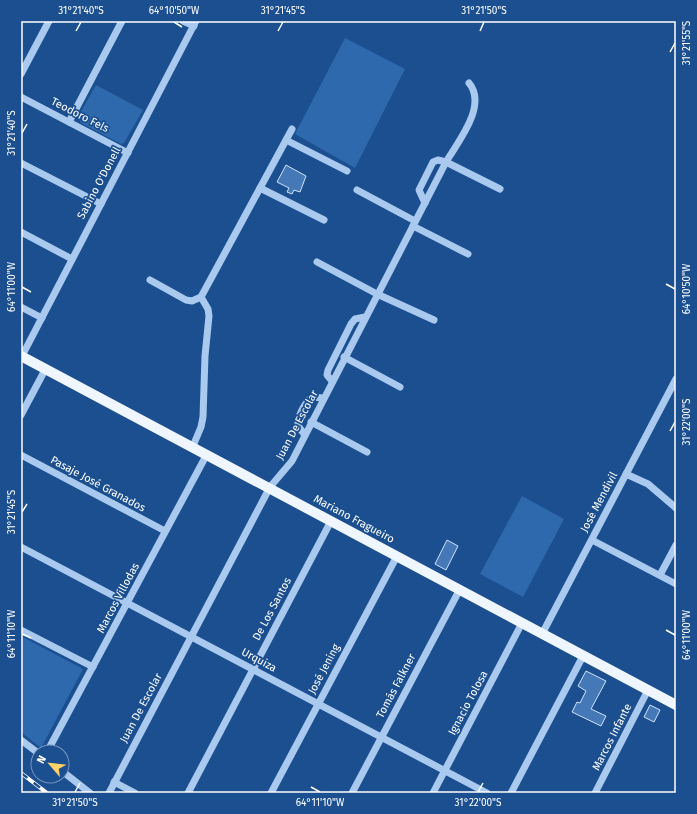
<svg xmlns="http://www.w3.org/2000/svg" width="697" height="814" font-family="'Fira Sans',sans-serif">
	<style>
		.green { fill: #2e69ad }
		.building { fill: #4478b7; stroke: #cfe3fa }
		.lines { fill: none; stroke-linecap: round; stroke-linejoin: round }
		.minor { stroke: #a9c9ee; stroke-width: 7 }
		.major { stroke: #f0f6ff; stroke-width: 10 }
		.rail-casing { stroke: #fff; stroke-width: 4 }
		.rail { stroke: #1b4f8f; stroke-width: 2.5; stroke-dasharray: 8; stroke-linecap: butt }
		.ticks { fill: none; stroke: #fff; stroke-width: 1.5 }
		.labels { text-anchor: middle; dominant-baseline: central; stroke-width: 3.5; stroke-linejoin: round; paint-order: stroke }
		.street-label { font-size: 11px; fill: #fff; stroke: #1b4f8f }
		.neatline { fill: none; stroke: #fff; stroke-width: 1.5 }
		.ticks-label { font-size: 10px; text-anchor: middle; fill: #fff }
	</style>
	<rect width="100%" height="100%" fill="#1b4f8f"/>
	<g class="green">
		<path d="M 345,38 L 405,69 L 355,168 L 295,134 Z"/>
		<path d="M 96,85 L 143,110 L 124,143 L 121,144 L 81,123 L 78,117 Z"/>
		<path d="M 522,496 L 564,519 L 523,597 L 480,574 Z"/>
		<path d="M 21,636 L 83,669 L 41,748 L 21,732 Z"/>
	</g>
	<g class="building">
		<path d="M 286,165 L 306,176 L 300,192 L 294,190 L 292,194 L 287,192 L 289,188 L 277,182 Z"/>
		<path d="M 447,540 L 458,546 L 446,570 L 435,564 Z"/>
		<path d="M 586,671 L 606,681 L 591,709 L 606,716 L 601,726 L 572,712 L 577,702 L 580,703 L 586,691 L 578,686 Z"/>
		<path d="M 650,705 L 660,710 L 654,722 L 644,717 Z"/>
	</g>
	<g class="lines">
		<g class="minor">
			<path d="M 183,21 L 194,26"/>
			<path d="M 21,74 L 49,21"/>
			<path d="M 21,97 L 128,153"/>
			<path d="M 69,122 L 122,21"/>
			<path d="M 286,140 L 347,171"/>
			<path d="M 21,163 L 101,204"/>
			<path d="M 260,188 L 324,220"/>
			<path d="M 357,190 L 415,221"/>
			<path d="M 425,203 L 419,190 L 433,162 L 438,160 L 446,162 L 500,189"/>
			<path d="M 413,226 L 468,254"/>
			<path d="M 21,232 L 72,259"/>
			<path d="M 317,262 L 377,294 L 434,320"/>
			<path d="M 150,280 L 186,300 L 192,301 L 201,297 L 292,129"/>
			<path d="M 21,307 L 42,318"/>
			<path d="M 22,356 L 196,21"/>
			<path d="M 344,357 L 400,387"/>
			<path d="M 332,381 L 327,375 L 328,370 L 351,324 L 355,319 L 365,317"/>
			<path d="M 21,415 L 46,368"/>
			<path d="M 311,422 L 367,452"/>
			<path d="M 305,435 L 298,426 C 297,417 305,402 312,397 L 323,398"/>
			<path d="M 193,446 L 201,427 L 203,417 L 205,356 L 209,316 L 208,309 L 201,297"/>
			<path d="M 21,455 L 165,531"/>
			<path d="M 626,474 L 648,484 L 676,508"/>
			<path d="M 592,540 L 676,584"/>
			<path d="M 21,547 L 487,793"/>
			<path d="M 660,575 L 676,545"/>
			<path d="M 21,630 L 93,667"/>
			<path d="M 542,634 L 676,379"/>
			<path d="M 21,740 L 38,753"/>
			<path d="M 47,752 L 207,454"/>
			<path d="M 62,771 L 90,793"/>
			<path d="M 114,782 L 135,793"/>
			<path d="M 109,793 L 270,487 L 292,461 L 446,162 C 457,143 488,106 469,83"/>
			<path d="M 188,793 L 331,521"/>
			<path d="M 271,793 L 397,556"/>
			<path d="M 352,793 L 460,589"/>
			<path d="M 433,793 L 522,623"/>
			<path d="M 511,793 L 583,656"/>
			<path d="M 595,793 L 648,690"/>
		</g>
		<path class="major" d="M 21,356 L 676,705"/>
		<g class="rail-casing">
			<path id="rail" d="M 21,773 L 47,793"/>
		</g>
		<use href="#rail" class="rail"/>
	</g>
	<path class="ticks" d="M 174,22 L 182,27M 76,31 L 81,22M 278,31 L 283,22M 480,31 L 484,22M 670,52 L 675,43M 22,133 L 27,124M 666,284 L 675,289M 22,287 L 31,292M 670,431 L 675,422M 22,512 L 27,504M 666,630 L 675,635M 22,634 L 31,638M 311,787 L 320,792M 75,792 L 80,783M 478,792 L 483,783"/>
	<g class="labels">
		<g class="street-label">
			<text transform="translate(80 115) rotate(27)">Teodoro Fels</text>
			<text transform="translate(99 183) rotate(-62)">Sabino O'Donell</text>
			<text transform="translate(297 425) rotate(-62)">Juan De Escolar</text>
			<text transform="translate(98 484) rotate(28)">Pasaje José Granados</text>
			<text transform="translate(599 502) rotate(-62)">José Mendivil</text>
			<text transform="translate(354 519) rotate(28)">Mariano Fragueiro</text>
			<text transform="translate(118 598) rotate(-62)">Marcos Villodas</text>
			<text transform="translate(272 609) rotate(-62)">De Los Santos</text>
			<text transform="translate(259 660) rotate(28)">Urquiza</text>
			<text transform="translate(324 669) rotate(-62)">José Jening</text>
			<text transform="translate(396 686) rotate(-62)">Tomás Falkner</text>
			<text transform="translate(468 703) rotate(-62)">Ignacio Tolosa</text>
			<text transform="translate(141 708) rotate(-62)">Juan De Escolar</text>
			<text transform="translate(612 737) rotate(-63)">Marcos Infante</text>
		</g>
	</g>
	<rect width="697" height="814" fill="none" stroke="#1b4f8f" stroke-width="44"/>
	<g transform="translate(50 764) rotate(298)"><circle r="19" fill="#1b4f8f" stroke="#7695bc"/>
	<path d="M0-3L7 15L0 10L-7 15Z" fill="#ffd166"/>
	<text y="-6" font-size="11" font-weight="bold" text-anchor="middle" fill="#ffffff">N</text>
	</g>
	<rect x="22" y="22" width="653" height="770" class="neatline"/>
	<g class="ticks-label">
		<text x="81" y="14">31°21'40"S</text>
		<text x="174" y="14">64°10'50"W</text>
		<text x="283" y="14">31°21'45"S</text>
		<text x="484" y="14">31°21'50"S</text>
		<text transform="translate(686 43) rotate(-90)" y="4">31°21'55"S</text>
		<text transform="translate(11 133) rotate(-90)" y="4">31°21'40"S</text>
		<text transform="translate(11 287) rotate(-90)" y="4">64°11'00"W</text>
		<text transform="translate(686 289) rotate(-90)" y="4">64°10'50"W</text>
		<text transform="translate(686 422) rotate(-90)" y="4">31°22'00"S</text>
		<text transform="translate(11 512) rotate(-90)" y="4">31°21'45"S</text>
		<text transform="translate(11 634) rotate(-90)" y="4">64°11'10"W</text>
		<text transform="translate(686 635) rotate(-90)" y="4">64°11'00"W</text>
		<text x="75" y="806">31°21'50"S</text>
		<text x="320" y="806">64°11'10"W</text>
		<text x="478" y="806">31°22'00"S</text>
	</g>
</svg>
